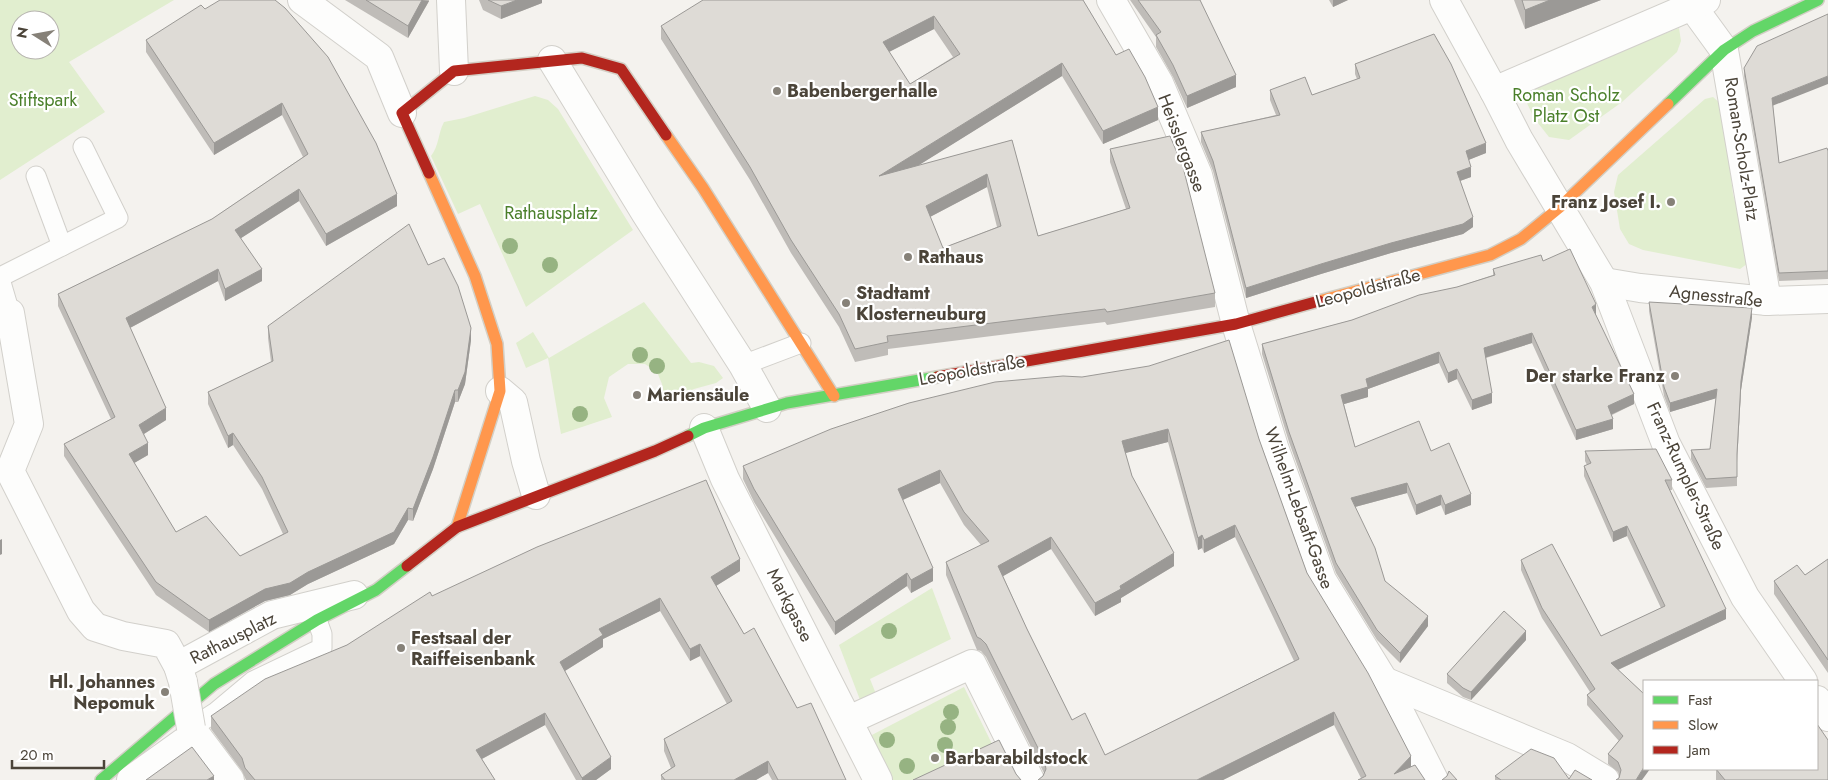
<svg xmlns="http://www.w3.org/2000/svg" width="1828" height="780" font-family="Jost,sans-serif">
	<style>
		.green { fill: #e1eecf; fill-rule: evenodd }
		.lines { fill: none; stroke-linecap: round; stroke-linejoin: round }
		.lane-casing { stroke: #d2d0cb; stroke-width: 21 }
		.street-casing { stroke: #d2d0cb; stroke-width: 30 }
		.fast-casing { stroke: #d3cfc5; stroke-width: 14 }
		.slow-casing { stroke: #d3cfc5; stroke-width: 14 }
		.jam-casing { stroke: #d3cfc5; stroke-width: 14 }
		.lane { stroke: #fdfdfc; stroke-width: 19 }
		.street { stroke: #fdfdfc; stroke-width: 28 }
		.fast { stroke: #63d668; stroke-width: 11 }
		.slow { stroke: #ff974d; stroke-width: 11 }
		.jam { stroke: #b3261e; stroke-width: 11 }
		.street-bridge-casing { stroke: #d2d0cb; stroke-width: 30; stroke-linecap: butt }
		.street-bridge { stroke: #fdfdfc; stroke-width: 28 }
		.tree { fill: #96b382 }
		.wall { fill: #bfbcb8; fill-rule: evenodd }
		.shaded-wall { fill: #9b9996 }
		.building { fill: #dedbd6; stroke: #9b9996; fill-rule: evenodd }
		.poi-dot { fill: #868178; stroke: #fff; stroke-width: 2 }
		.labels { text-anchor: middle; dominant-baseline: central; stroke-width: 4.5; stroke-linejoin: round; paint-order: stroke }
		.poi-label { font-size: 18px; font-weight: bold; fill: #4b4439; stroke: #fff; text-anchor: start }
		.park-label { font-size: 18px; fill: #4a7f2a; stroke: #fff }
		.street-label { font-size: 18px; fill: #4b4439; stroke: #fff }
	</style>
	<rect width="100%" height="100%" fill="#f4f2ee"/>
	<g class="green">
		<path d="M 0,0 L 174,0 L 69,62 L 105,112 L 0,180 ZM 20,20 L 50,20 L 50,50 L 20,50 Z"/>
		<path d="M 1679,28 L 1681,41 L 1677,52 L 1622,102 L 1569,140 L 1549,137 L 1534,118 L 1525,99 L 1531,86 Z"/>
		<path d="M 535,96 L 548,100 L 558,109 L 633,230 L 526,307 L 480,204 L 458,214 L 431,156 C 439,146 438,133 444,122 L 464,118 Z"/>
		<path d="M 1713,97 L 1722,105 L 1733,194 L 1751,261 L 1740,269 L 1643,250 L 1629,244 L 1620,229 L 1614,192 L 1618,175 L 1705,99 Z"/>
		<path d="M 644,302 L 691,363 L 699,362 L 714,366 L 723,378 L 716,383 L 694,389 L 665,402 L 662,384 L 657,372 L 645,364 L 628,364 L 609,377 L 604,398 L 612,417 L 561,434 L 548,358 L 526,368 L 516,343 L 533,332 L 549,358 Z"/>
		<path d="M 932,588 L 951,639 L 870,679 L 878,699 L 862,705 L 839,645 Z"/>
		<path d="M 964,687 L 994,748 L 926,780 L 889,780 L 868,737 Z"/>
	</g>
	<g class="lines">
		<g class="lane-casing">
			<g id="lane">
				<path d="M 36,176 L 62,246"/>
				<path d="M 0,277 L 118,218 L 83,147"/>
				<path d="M 0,279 L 10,313"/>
				<path d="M 743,365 L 801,343"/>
				<path d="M 191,728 L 216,712 L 253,681 L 322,648 L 322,634 L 317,620"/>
			</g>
		</g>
		<g class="street-casing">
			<g id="street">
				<path d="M 302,0 L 379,57 L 402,113"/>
				<path d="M 451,0 L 454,71"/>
				<path d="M 1111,0 L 1159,83 L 1198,175 L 1236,324 L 1274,447 L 1322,580 L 1384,681 L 1434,780"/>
				<path d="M 1444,0 L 1494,91 L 1519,140 L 1604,282 L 1666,444 L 1745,597 L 1803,681"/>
				<path d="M 1689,0 L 1692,6 L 1724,50 L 1767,301"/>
				<path d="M 552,60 L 646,214 L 743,365 L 767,408"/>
				<path d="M 1494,91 L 1706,0"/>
				<path d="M 1604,282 L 1640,288 L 1767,301 L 1828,299"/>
				<path d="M 10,313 L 29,424 L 10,471 L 81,611 L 95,627 L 123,636 L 166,644 L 178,666 L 183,682"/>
				<path d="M 500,391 L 513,402 L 526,461 L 536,495"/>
				<path d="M 704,428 L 725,479 L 878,780"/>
				<path d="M 178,666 L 272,615 L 354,595"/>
				<path d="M 1384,681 L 1567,757 L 1605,780"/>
				<path d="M 1817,700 L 1828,717"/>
				<path d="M 849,720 L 972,664 L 1030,780"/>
				<path d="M 191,728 L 230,780"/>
				<path d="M 131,780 L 194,735"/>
			</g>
		</g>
		<g class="fast-casing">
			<g id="fast">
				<path d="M 1668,104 L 1724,50 L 1753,31 L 1818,0"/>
				<path d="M 688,436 L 704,428 L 787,403 L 937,377"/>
				<path d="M 101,780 L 214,684 L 317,620 L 376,590 L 407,566"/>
			</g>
		</g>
		<g class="slow-casing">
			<g id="slow">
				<path d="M 666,135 L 703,188 L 834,396"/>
				<path d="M 429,173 L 475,276 L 497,344 L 500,391 L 457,527"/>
				<path d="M 1319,301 L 1490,255 L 1521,239 L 1560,207 L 1668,104"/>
			</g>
		</g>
		<g class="jam-casing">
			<g id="jam">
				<path d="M 429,173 L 402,113 L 454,71 L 582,58 L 621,69 L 666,135"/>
				<path d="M 937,377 L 1236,324 L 1319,301"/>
				<path d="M 407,566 L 457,527 L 655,451 L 688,436"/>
			</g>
		</g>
		<use href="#lane" class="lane"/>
		<use href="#street" class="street"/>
		<use href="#fast" class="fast"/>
		<use href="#slow" class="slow"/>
		<use href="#jam" class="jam"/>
		<g class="street-bridge-casing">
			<path id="street-bridge" d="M 183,682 L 191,728"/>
		</g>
		<use href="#street-bridge" class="street-bridge"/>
	</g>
	<g class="tree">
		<circle cx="510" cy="246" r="8"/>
		<circle cx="550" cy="265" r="8"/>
		<circle cx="640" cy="355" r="8"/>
		<circle cx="657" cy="366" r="8"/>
		<circle cx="580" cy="414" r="8"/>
		<circle cx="889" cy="631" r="8"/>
		<circle cx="951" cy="712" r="8"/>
		<circle cx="948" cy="727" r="8"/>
		<circle cx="887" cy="740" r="8"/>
		<circle cx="945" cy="745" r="8"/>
		<circle cx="907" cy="766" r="8"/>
	</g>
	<g class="wall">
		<path d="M 345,0 L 429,0 L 429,1 L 408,38 Z"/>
		<path d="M 479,0 L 542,0 L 542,3 L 501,19 L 483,10 Z"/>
		<path d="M 1083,0 L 1116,55 L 1158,120 L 1103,144 L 1062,76 L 917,166 L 1012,140 L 1038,236 L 1126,209 L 1110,162 L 1110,149 L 1215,293 L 1215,307 L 1107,325 L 1105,322 L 888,349 L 888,355 L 855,362 L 839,327 L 791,253 L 750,180 L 661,39 L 661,26 ZM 934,29 L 953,57 L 910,84 L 889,52 ZM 987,187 L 997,227 L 943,248 L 930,217 Z"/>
		<path d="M 1130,0 L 1200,0 L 1236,87 L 1187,108 L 1173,77 L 1156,47 L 1156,37 Z"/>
		<path d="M 1329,0 L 1348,0 L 1333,7 Z"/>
		<path d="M 1514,0 L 1601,0 L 1525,29 Z"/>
		<path d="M 205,9 L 397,206 L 326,246 L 299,201 L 241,238 L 262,281 L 225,301 L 218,281 L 130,328 L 166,420 L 144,434 L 148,455 L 134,463 L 176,532 L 240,556 L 283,534 L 262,489 L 233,445 L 228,448 L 208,404 L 208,392 L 271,362 L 268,338 L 268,326 L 428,265 L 471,340 L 465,384 L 458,402 L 455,402 L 433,469 L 413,521 L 408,520 L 394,544 L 308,584 L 290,595 L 265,601 L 209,632 L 156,595 L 64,456 L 64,444 L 111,419 L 58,306 L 58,294 L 212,219 L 303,157 L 282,115 L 214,155 L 146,52 L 146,40 Z"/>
		<path d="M 1355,64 L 1486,153 L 1468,160 L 1471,177 L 1460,181 L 1473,227 L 1463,234 L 1391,253 L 1321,274 L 1246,298 L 1213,171 L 1201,142 L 1201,132 L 1276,115 L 1270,100 L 1270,90 L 1312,95 L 1357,79 L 1355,74 Z"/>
		<path d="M 1744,68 L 1773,106 L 1779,163 L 1828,151 L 1828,279 L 1779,281 L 1744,76 Z"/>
		<path d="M 1543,261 L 1596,315 L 1634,404 L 1612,415 L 1613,429 L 1576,440 L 1532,343 L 1486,358 L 1492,403 L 1472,410 L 1457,379 L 1448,383 L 1439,363 L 1368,389 L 1368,397 L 1344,404 L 1355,447 L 1431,451 L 1471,505 L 1445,515 L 1441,505 L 1416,515 L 1407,493 L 1355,507 L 1385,581 L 1428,626 L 1400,663 L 1377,640 L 1336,573 L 1289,442 L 1262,354 L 1262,344 L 1352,320 L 1457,287 L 1493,275 L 1493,269 Z"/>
		<path d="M 1649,302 L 1752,317 L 1741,390 L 1737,462 L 1737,486 L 1706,488 L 1691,459 L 1691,450 L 1710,449 L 1716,398 L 1670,412 L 1664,396 L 1649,311 Z"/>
		<path d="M 909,403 L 1259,439 L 1307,573 L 1411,767 L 1425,780 L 1361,778 L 1334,725 L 1223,780 L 1038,780 L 1043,776 L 1044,773 L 986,657 L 981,651 L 977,650 L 946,575 L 946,562 L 981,545 L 964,525 L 940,483 L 903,500 L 933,581 L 911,593 L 907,586 L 835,635 L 754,502 L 743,479 L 743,466 ZM 1168,442 L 1198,550 L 1202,548 L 1204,553 L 1235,537 L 1294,661 L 1105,755 L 1072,720 L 1027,629 L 1003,576 L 1051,549 L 1095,616 L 1121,602 L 1121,598 L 1174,566 L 1132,476 L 1125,453 Z"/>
		<path d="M 1585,451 L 1672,480 L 1672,490 L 1670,490 L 1726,619 L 1618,670 L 1644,694 L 1619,778 L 1619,775 L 1618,772 L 1608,764 L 1608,754 L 1619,741 L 1587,705 L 1587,695 L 1590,692 L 1542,618 L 1521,570 L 1521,560 L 1601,636 L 1661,608 L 1627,536 L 1613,542 L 1584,476 L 1584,466 L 1587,465 L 1585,461 Z"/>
		<path d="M 1828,559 L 1828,673 L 1774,594 L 1774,581 L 1805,575 Z"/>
		<path d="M 740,571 L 716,586 L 744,634 L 797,708 L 846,780 L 772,780 L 768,773 L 756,780 L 661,780 L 661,775 L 671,768 L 664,751 L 664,739 L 727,704 L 700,656 L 690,661 L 660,611 L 603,639 L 603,647 L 565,671 L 611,769 L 596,780 L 576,780 L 545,725 L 482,759 L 495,780 L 246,780 L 242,771 L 211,729 L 211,716 L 347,645 L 432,596 Z"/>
		<path d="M 1526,640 L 1471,700 L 1463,697 L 1447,683 L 1447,674 Z"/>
		<path d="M 1716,769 L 1828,780 L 1716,780 Z"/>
		<path d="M 1495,776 L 1569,779 L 1592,780 L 1495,780 Z"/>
	</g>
	<g class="shaded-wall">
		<path d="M 422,0 L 429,1 L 408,38 L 408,26 Z"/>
		<path d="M 517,0 L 542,0 L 542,3 L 501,19 L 501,6 Z"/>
		<path d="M 1333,0 L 1348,0 L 1333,7 Z"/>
		<path d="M 1550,0 L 1601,0 L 1525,29 L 1525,10 Z"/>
		<path d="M 934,16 L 934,29 L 883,55 L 883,42 Z"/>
		<path d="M 1062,63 L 1062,76 L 879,190 L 879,176 Z"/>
		<path d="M 1236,75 L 1236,87 L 1187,108 L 1187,96 Z"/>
		<path d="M 1828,76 L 1828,84 L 1772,106 L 1772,98 Z"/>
		<path d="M 282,103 L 282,115 L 214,155 L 214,143 Z"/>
		<path d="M 1158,107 L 1158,120 L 1103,144 L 1103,131 Z"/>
		<path d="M 1486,143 L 1486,153 L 1466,161 L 1466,151 Z"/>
		<path d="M 1471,167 L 1471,177 L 1457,182 L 1457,172 Z"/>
		<path d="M 987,174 L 987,187 L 926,219 L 926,206 Z"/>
		<path d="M 299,189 L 299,201 L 235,242 L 235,230 Z"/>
		<path d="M 397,194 L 397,206 L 326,246 L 326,234 Z"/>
		<path d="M 1473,217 L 1473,227 L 1463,234 L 1391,253 L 1321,274 L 1246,298 L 1246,288 L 1321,264 Z"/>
		<path d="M 218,269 L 218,281 L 126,330 L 126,318 Z"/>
		<path d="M 262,269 L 262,281 L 225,301 L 225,289 Z"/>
		<path d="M 1596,304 L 1596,315 L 1592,317 L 1592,307 Z"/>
		<path d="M 1752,308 L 1752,317 L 1741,390 L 1737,463 L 1741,381 Z"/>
		<path d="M 471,328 L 471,340 L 465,384 L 458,402 L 458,390 Z"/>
		<path d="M 1532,333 L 1532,343 L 1484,358 L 1484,348 Z"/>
		<path d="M 1439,352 L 1439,363 L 1368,389 L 1368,397 L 1341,405 L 1341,395 L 1366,379 Z"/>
		<path d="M 1457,369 L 1457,379 L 1448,383 L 1448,373 Z"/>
		<path d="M 1717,389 L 1717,398 L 1670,412 L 1670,403 Z"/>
		<path d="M 455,390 L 455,402 L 433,469 L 413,521 L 413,509 Z"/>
		<path d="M 1492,393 L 1492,403 L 1472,410 L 1472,400 Z"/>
		<path d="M 1634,394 L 1634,404 L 1608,416 L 1608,406 Z"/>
		<path d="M 166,408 L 166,420 L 139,437 L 139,425 Z"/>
		<path d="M 1613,419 L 1613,429 L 1576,440 L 1576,430 Z"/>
		<path d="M 1168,429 L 1168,442 L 1122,454 L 1122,441 Z"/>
		<path d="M 233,433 L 233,445 L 228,448 L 228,436 Z"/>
		<path d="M 148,443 L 148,455 L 129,466 L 129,454 Z"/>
		<path d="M 940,470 L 940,483 L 898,502 L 898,489 Z"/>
		<path d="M 1407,483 L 1407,493 L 1351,508 L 1351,498 Z"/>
		<path d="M 1471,494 L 1471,505 L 1445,515 L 1445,505 Z"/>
		<path d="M 1441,495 L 1441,505 L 1416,515 L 1416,505 Z"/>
		<path d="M 408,508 L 408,520 L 394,544 L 308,584 L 290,595 L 265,601 L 209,632 L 209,620 Z"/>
		<path d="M 1235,525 L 1235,537 L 1204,553 L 1204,540 Z"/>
		<path d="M 1627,526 L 1627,536 L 1613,542 L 1613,532 Z"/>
		<path d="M 1202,535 L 1202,548 L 1198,550 L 1198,538 Z"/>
		<path d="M 1051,537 L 1051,549 L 998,579 L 998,566 Z"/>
		<path d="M 2,539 L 2,554 L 0,555 L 0,540 Z"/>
		<path d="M 1174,553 L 1174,566 L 1121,598 L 1121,602 L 1095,616 L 1095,603 L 1120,586 Z"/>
		<path d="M 740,559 L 740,571 L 711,589 L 711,577 Z"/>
		<path d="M 933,568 L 933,581 L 911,593 L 911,580 Z"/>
		<path d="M 907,573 L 907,586 L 835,635 L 835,622 Z"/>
		<path d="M 660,598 L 660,611 L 603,639 L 603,647 L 560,674 L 560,662 L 599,629 Z"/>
		<path d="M 1726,609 L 1726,619 L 1611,673 L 1611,663 Z"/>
		<path d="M 1428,616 L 1428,626 L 1400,663 L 1400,653 Z"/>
		<path d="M 1526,631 L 1526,640 L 1471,700 L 1471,692 Z"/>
		<path d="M 700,644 L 700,656 L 690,661 L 690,649 Z"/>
		<path d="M 1334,712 L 1334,725 L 1223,780 L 1197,780 Z"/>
		<path d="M 545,713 L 545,725 L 476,762 L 476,750 Z"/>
		<path d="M 1411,756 L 1411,768 L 1394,774 Z"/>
		<path d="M 611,757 L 611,769 L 596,780 L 582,780 L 582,778 Z"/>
		<path d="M 768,761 L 768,773 L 756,780 L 734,780 Z"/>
		<path d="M 1644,767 L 1644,769 L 1650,769 L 1642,780 L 1636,780 Z"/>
		<path d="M 214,776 L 214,780 L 207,780 Z"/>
	</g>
	<g class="building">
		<path d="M 220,0 L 275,0 L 285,8 L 328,57 L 376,143 L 397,194 L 326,234 L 299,189 L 235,230 L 262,269 L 225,289 L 218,269 L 126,318 L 166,408 L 139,425 L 148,443 L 129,454 L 176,532 L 206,516 L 240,556 L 288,532 L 262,477 L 233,433 L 228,436 L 208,392 L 273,361 L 268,326 L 409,224 L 428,265 L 444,258 L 458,286 L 471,328 L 465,372 L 458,390 L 455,390 L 433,457 L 413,509 L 408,508 L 394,532 L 308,572 L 290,583 L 265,589 L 209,620 L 156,582 L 64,444 L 115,417 L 58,294 L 212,219 L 308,154 L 282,103 L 214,143 L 146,40 L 201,5 L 205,9 Z"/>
		<path d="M 366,0 L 422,0 L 408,26 Z"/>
		<path d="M 488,0 L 517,0 L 501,6 Z"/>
		<path d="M 703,0 L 1083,0 L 1116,55 L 1129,49 L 1145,77 L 1158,107 L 1103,131 L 1062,63 L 879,176 L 1012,140 L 1038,236 L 1130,208 L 1110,149 L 1170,136 L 1183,167 L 1215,293 L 1107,312 L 1105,309 L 887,336 L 888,342 L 855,349 L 839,314 L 791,240 L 750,167 L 661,26 ZM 934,16 L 960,54 L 910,84 L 883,42 ZM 987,174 L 1001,226 L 943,248 L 926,206 Z"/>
		<path d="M 1138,0 L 1200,0 L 1236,75 L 1187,96 L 1173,65 L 1156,35 L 1161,32 Z"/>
		<path d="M 1522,0 L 1550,0 L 1525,10 Z"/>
		<path d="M 1828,14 L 1828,76 L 1772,98 L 1779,163 L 1827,148 L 1828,151 L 1828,271 L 1779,273 L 1744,68 L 1757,46 Z"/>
		<path d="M 1434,34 L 1451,64 L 1486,143 L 1466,151 L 1471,167 L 1457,172 L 1473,217 L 1463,224 L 1391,243 L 1321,264 L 1246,288 L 1213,161 L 1201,132 L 1280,115 L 1270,90 L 1305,77 L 1312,95 L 1360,78 L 1355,64 Z"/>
		<path d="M 1570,249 L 1596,304 L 1592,307 L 1634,394 L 1608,406 L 1613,419 L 1576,430 L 1532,333 L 1484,348 L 1492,393 L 1472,400 L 1457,369 L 1448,373 L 1439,352 L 1366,379 L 1368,387 L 1341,395 L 1355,447 L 1419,421 L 1431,451 L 1449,443 L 1471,494 L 1445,505 L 1441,495 L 1416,505 L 1407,483 L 1351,498 L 1375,548 L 1385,581 L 1428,616 L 1400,653 L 1377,630 L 1336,563 L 1289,432 L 1262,344 L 1352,320 L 1419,295 L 1457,287 L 1495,275 L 1493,269 L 1541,255 L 1543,261 Z"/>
		<path d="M 1649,302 L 1752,308 L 1741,381 L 1737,454 L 1737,477 L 1706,479 L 1691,450 L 1710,449 L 1717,389 L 1670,403 L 1664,387 Z"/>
		<path d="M 1229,340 L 1259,439 L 1307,573 L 1368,673 L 1411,756 L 1394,774 L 1415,765 L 1425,780 L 1358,780 L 1366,776 L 1334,712 L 1197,780 L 1038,780 L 1043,776 L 1046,769 L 1044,760 L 986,644 L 981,639 L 977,637 L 946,562 L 989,541 L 964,512 L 940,470 L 898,489 L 933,568 L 911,580 L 907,573 L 835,622 L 754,489 L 743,466 L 831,429 L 909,403 L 995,382 L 1063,376 L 1082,377 L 1149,366 ZM 1168,429 L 1198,538 L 1202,535 L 1204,540 L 1235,525 L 1299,659 L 1105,755 L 1085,713 L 1072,720 L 1027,629 L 998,566 L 1051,537 L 1095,603 L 1121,589 L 1120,586 L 1174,553 L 1132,476 L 1122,441 Z"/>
		<path d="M 1656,449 L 1672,480 L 1665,480 L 1726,609 L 1611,663 L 1644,694 L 1644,767 L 1636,780 L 1616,780 L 1619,778 L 1621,770 L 1618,762 L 1608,754 L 1623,736 L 1587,695 L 1595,689 L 1542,608 L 1521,560 L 1552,544 L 1601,636 L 1665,606 L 1627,526 L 1613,532 L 1584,466 L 1591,463 L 1585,451 Z"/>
		<path d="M 706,480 L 740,559 L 711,577 L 744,634 L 754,628 L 797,708 L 811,703 L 846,780 L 778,780 L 768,761 L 734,780 L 665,780 L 661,775 L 675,766 L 664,739 L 732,701 L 700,644 L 690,649 L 660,598 L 599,629 L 603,635 L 560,662 L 611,757 L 582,778 L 545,713 L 476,750 L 495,780 L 255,780 L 245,768 L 242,758 L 211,716 L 265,679 L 347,645 L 430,592 L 432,596 L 537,547 Z"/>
		<path d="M 1828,559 L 1828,660 L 1774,581 L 1797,565 L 1805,575 Z"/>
		<path d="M 1504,611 L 1526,631 L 1471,692 L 1463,688 L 1447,674 Z"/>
		<path d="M 1817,724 L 1828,740 L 1828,780 L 1725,780 L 1716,769 L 1817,769 Z"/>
		<path d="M 999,740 L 1016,774 L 1021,780 L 913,780 Z"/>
		<path d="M 192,747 L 214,776 L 207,780 L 146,780 Z"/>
		<path d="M 1531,749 L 1554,758 L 1569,779 L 1575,770 L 1592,780 L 1501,780 L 1495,776 Z"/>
		<path d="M 1449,771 L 1457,780 L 1442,780 L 1447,776 Z"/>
	</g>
	<g class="poi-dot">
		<circle cx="777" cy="91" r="5"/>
		<circle cx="1671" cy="202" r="5"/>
		<circle cx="908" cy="257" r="5"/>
		<circle cx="846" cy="303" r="5"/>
		<circle cx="1675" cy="376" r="5"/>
		<circle cx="637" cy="395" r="5"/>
		<circle cx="401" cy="648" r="5"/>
		<circle cx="165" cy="692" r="5"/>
		<circle cx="935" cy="758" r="5"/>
	</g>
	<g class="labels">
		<g class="poi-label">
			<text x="787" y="91">Babenbergerhalle</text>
			<text x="1661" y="202" text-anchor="end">Franz Josef I.</text>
			<text x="918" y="257">Rathaus</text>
			<text x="856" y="293">Stadtamt<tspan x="856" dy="21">Klosterneuburg</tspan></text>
			<text x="1665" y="376" text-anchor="end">Der starke Franz</text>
			<text x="647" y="395">Mariensäule</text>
			<text x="411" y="638">Festsaal der<tspan x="411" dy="21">Raiffeisenbank</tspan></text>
			<text x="155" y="682" text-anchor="end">Hl. Johannes<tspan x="155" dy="21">Nepomuk</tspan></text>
			<text x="945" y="758">Barbarabildstock</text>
		</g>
		<g class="park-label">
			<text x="1566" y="95">Roman Scholz<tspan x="1566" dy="21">Platz Ost</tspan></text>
			<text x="43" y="100">Stiftspark</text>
			<text x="551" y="213">Rathausplatz</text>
		</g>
		<g class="street-label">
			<text transform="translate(1182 143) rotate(69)">Heisslergasse</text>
			<text transform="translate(1742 149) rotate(81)">Roman-Scholz-Platz</text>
			<text transform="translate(1368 288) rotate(-15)">Leopoldstraße</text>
			<text transform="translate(1716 296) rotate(6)">Agnesstraße</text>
			<text transform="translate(972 370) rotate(-10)">Leopoldstraße</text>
			<text transform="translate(1686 476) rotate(65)">Franz-Rumpler-Straße</text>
			<text transform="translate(1299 508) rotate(70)">Wilhelm-Lebsaft-Gasse</text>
			<text transform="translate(790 605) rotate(63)">Markgasse</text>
			<text transform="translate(233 638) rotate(-27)">Rathausplatz</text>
		</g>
	</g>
	<rect x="1643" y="680" width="175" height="90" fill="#ffffff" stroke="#b7b4b0"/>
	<rect x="1653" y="696" width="25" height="8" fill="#63d668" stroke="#b7b4b0"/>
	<text x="1688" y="705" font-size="15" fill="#4b4439">Fast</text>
	<rect x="1653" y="721" width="25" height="8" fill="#ff974d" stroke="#b7b4b0"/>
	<text x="1688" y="730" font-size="15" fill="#4b4439">Slow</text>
	<rect x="1653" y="746" width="25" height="8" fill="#b3261e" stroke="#b7b4b0"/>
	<text x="1688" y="755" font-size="15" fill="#4b4439">Jam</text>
	<g transform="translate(35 35) rotate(281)"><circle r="24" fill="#ffffff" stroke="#b7b4b0"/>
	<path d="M0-4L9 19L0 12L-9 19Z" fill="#868178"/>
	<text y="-8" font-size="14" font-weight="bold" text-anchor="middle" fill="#4b4439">N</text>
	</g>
	<path d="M12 760v8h92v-8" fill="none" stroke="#4b4439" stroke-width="2.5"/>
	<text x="20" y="760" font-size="15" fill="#4b4439" stroke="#ffffff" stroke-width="4" paint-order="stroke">20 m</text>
</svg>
